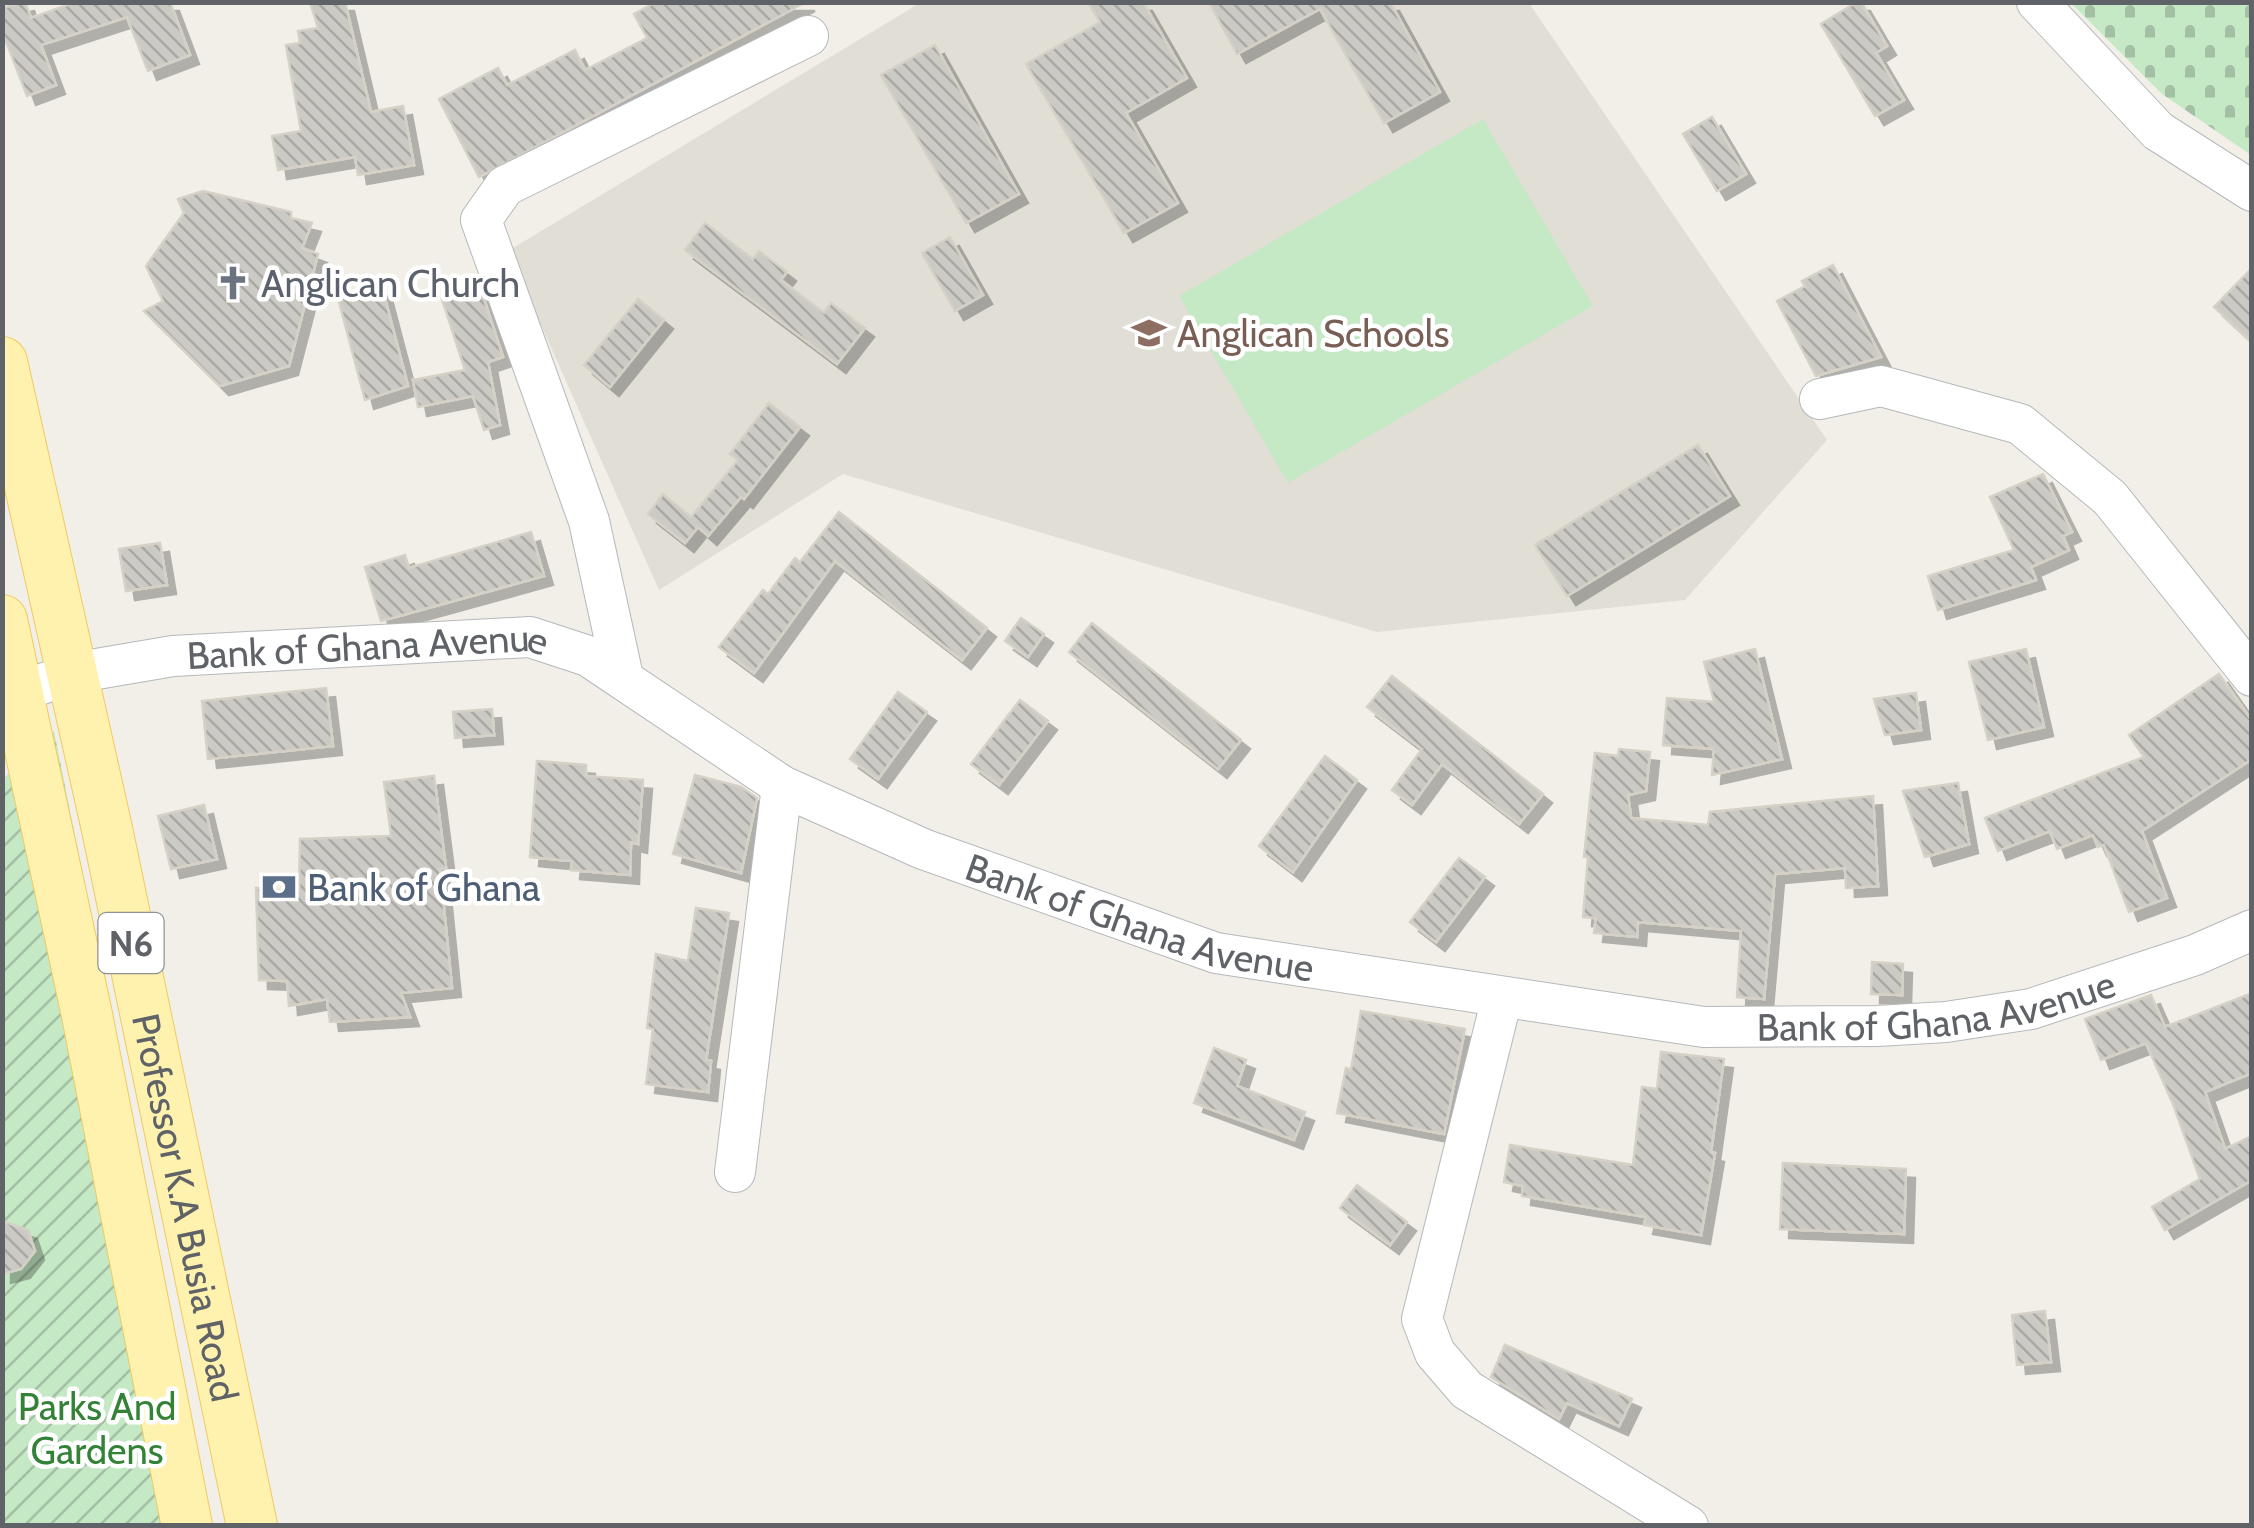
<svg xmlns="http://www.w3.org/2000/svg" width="2254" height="1528" font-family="Cabin,sans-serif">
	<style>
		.education { fill: #e1ded6 }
		.grass { fill: #c5e8c5 }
		.cemetery { fill: url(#cemetery-stones) }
		.garden { fill: url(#garden-furrows) }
		.building { fill: url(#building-back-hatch); stroke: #d6d1c6; stroke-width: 2.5; filter: url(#shadow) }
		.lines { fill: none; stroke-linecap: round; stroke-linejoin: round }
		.minor-casing { stroke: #b5b8bc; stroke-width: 42 }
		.major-casing { stroke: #f2c960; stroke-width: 52 }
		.minor { stroke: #fff; stroke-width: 40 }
		.major { stroke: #fff2af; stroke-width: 50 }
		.labels { text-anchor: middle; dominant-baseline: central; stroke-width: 9; stroke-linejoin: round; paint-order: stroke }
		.shield { fill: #fff; stroke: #8f9295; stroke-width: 2.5 }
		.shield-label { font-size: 35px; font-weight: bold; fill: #5f6368 }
		.worship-label { font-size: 38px; fill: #5b616d; stroke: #fff; text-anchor: start }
		.education-label { font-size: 38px; fill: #785e54; stroke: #fff; text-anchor: start }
		.street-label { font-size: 38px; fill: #5f6368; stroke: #fff }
		.service-label { font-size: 38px; fill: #4e5e75; stroke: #fff; text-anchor: start }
		.park-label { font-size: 38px; fill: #348238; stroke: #fff }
	</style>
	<defs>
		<pattern id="cemetery-stones" width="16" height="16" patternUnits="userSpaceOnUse" patternTransform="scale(2.5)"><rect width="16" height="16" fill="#c5e8c5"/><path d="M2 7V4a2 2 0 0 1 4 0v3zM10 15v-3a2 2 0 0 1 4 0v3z" fill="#a3c0a4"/></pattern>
		<pattern id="garden-furrows" width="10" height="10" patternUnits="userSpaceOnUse" patternTransform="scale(2.5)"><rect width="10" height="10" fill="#c5e8c5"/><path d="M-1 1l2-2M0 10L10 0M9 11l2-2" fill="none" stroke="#a3c0a4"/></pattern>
		<pattern id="building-back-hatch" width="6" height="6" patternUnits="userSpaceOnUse" patternTransform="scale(2.5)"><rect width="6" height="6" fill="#cccac5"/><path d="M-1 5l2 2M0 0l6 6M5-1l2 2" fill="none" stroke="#a9a8a4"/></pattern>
		<filter id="shadow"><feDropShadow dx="9" dy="9" stdDeviation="0" flood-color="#0004"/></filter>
	</defs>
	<rect width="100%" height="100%" fill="#f1efe8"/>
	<path class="education" d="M 920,3 L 1529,3 L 1827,440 L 1685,600 L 1377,632 L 843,474 L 659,590 L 508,251 Z"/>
	<path class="grass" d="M 1483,119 L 1593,306 L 1288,483 L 1179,296 Z"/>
	<path class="cemetery" d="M 2071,3 L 2251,3 L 2251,155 L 2162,94 Z"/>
	<path class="garden" d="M 54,731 L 213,1525 L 3,1526 L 3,779 Z"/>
	<g class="building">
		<path d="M 25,2 L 31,18 L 76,2 L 170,2 L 190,55 L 148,71 L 127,17 L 41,45 L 56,85 L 27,96 L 2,31 L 2,8 Z"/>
		<path d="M 310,2 L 345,2 L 371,112 L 403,106 L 414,165 L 358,175 L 355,157 L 278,170 L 272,136 L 301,131 L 286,45 L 300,43 L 298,31 L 318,28 Z"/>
		<path d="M 656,2 L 806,2 L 479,177 L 439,99 L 498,68 L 507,85 L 575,50 L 585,70 L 647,38 L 634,14 Z"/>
		<path d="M 1088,2 L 1143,2 L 1187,78 L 1126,113 L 1178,203 L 1124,233 L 1026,64 L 1100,22 Z"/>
		<path d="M 1209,2 L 1390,2 L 1440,92 L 1384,123 L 1320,9 L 1237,54 Z"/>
		<path d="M 1857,2 L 1861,2 L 1887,46 L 1876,53 L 1904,100 L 1875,116 L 1821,24 Z"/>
		<path d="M 935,45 L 1019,194 L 966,223 L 881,75 Z"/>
		<path d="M 1712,117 L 1746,174 L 1717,191 L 1683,134 Z"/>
		<path d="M 203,191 L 291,212 L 291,218 L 312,223 L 302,248 L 318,254 L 289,366 L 220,386 L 144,311 L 163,301 L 146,266 L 184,213 L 178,199 Z"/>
		<path d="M 705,223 L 753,259 L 759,251 L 787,272 L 781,280 L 824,313 L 831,303 L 865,328 L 837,364 L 685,250 Z"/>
		<path d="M 950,237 L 983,295 L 955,311 L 922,253 Z"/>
		<path d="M 1833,265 L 1881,357 L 1816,376 L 1777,301 L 1805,286 L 1802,281 Z"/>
		<path d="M 2252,268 L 2252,342 L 2214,307 Z"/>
		<path d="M 477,278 L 503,357 L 488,362 L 500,425 L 484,430 L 473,396 L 418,407 L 413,380 L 465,370 L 439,290 Z"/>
		<path d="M 382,287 L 408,386 L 365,400 L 338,298 Z"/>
		<path d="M 638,299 L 664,320 L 610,387 L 584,365 Z"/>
		<path d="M 769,403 L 800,427 L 744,499 L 741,497 L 708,536 L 698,527 L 685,543 L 648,514 L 663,494 L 691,517 L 738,460 L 730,454 Z"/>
		<path d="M 1698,445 L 1730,496 L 1567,596 L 1535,545 Z"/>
		<path d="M 2043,474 L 2072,532 L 2063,536 L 2069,550 L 2031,567 L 2036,580 L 1938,610 L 1928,576 L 2014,550 L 1990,497 Z"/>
		<path d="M 839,512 L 987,628 L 962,660 L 835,561 L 754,673 L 719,647 L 763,590 L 768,594 L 795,558 L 800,562 Z"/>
		<path d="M 531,532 L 544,576 L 381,621 L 365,567 L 405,555 L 409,568 Z"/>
		<path d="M 160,543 L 167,585 L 126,591 L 119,549 Z"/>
		<path d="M 1021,618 L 1044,634 L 1028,657 L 1005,641 Z"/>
		<path d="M 1092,623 L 1241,740 L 1218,769 L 1069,652 Z"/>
		<path d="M 1755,649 L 1782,759 L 1712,775 L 1714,749 L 1663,745 L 1667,698 L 1714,702 L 1704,662 Z"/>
		<path d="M 2026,649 L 2044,727 L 1988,740 L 1969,662 Z"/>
		<path d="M 2219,674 L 2252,721 L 2252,759 L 2142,831 L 2167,898 L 2129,912 L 2104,845 L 2098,847 L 2093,835 L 2057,849 L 2050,831 L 1998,851 L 1985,818 L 2144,757 L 2129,735 Z"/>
		<path d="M 1392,676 L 1543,794 L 1519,824 L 1442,764 L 1412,805 L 1392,790 L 1422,749 L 1367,707 Z"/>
		<path d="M 326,688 L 333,746 L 208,759 L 202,701 Z"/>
		<path d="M 898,692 L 927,712 L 878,779 L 850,759 Z"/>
		<path d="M 1916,693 L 1921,730 L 1885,735 L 1874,699 Z"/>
		<path d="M 1020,700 L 1048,721 L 999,785 L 971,764 Z"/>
		<path d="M 492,709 L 494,735 L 455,738 L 453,712 Z"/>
		<path d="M 1619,749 L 1650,752 L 1646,791 L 1628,795 L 1631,818 L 1708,825 L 1710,812 L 1873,796 L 1878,886 L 1846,888 L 1845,868 L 1775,874 L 1764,999 L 1737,997 L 1741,931 L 1638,922 L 1637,937 L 1594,933 L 1596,918 L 1583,917 L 1588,857 L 1584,857 L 1595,753 L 1618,756 Z"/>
		<path d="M 1325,756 L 1357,780 L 1293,872 L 1259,846 Z"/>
		<path d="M 537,761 L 586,765 L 586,776 L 643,780 L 638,844 L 631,842 L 630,875 L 571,870 L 572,861 L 530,857 Z"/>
		<path d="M 695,775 L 741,787 L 757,798 L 741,873 L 673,854 Z"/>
		<path d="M 434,776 L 446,868 L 440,869 L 452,988 L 401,993 L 410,1017 L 330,1022 L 327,999 L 289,1006 L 287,981 L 259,980 L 256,888 L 299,892 L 300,839 L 391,836 L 384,782 Z"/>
		<path d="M 1958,783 L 1969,844 L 1925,857 L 1903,791 Z"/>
		<path d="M 204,805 L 217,859 L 171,869 L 158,816 Z"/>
		<path d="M 1459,858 L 1485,877 L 1436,942 L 1410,922 Z"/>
		<path d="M 696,908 L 729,913 L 706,1060 L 711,1061 L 708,1092 L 646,1084 L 653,1029 L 647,1028 L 656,954 L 688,961 Z"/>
		<path d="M 1872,962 L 1903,964 L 1902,995 L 1871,994 Z"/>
		<path d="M 2252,993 L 2252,1073 L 2205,1092 L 2225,1149 L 2252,1136 L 2252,1180 L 2165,1230 L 2152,1207 L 2200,1179 L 2173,1104 L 2146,1043 L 2101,1060 L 2085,1019 L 2151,995 L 2165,1027 Z"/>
		<path d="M 1361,1011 L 1465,1029 L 1444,1134 L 1337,1113 L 1346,1068 L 1351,1070 Z"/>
		<path d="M 1214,1048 L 1246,1060 L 1237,1086 L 1305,1112 L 1294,1140 L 1194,1103 Z"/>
		<path d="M 1661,1052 L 1724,1059 L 1711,1152 L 1715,1153 L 1701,1235 L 1644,1225 L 1646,1217 L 1522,1196 L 1523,1186 L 1504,1182 L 1510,1145 L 1633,1165 L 1642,1087 L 1657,1089 Z"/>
		<path d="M 1783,1163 L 1906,1169 L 1904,1234 L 1780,1229 Z"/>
		<path d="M 1357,1185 L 1407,1222 L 1390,1245 L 1340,1208 Z"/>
		<path d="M 2,1221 L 28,1230 L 35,1251 L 21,1269 L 2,1274 Z"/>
		<path d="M 2045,1311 L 2051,1362 L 2017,1365 L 2012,1315 Z"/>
		<path d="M 1505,1345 L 1632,1399 L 1619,1426 L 1567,1403 L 1559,1419 L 1491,1377 Z"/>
	</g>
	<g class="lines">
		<g class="minor-casing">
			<g id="minor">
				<path d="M 2037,2 L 2158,131 L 2252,191"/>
				<path d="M 1820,399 L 1881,386 L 2020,424 L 2110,498 L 2252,676"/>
				<path d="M 623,677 L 589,521 L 481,220 L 505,186 L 808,36"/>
				<path id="s1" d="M 2,705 L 19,692 L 73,673 L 173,656 L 530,637 L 588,656 L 782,786 L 923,849 L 1216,953 L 1704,1027 L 1877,1026 L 1946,1022 L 2031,1009 L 2195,955 L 2252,930"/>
				<path d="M 1502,998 L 1422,1319 L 1435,1353 L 1467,1390 L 1688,1526"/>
				<path d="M 735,1172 L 782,786"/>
			</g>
		</g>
		<g class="major-casing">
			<g id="major">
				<path id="s2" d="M 2,362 L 107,829 L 252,1526"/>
				<path d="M 2,620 L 87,1015 L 187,1526"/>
			</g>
		</g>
		<use href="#minor" class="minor"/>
		<use href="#major" class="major"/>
	</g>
	<defs>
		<g id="church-bare" transform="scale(2.7)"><path d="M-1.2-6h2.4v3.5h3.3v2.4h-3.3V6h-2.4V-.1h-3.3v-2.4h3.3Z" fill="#6b7280" stroke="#fff" stroke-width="2.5" paint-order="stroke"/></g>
		<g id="school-bare" transform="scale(2.7)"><path d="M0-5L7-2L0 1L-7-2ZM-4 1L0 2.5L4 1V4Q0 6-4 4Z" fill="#8d6e63" stroke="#fff" stroke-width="2.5" paint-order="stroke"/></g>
		<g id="bank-bare" transform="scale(2.7)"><path d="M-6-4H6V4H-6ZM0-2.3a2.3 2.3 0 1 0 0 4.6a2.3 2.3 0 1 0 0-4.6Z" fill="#5c6f8a" stroke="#fff" stroke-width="2.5" paint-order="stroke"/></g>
	</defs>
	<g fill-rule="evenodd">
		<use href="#church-bare" x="233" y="283"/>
		<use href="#school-bare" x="1149" y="333"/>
		<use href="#bank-bare" x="279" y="887"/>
	</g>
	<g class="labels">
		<rect class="shield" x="98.5" y="913" width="65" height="60" rx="8"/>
		<g class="shield-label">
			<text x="131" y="943">N6</text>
		</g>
		<g class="worship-label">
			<text x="261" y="283">Anglican Church</text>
		</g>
		<g class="education-label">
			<text x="1177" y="333">Anglican Schools</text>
		</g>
		<g class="street-label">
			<text stroke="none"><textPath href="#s1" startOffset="375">Bank of Ghana Avenue</textPath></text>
			<text stroke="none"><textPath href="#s1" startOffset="1215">Bank of Ghana Avenue</textPath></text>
			<text stroke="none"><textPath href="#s1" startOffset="2025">Bank of Ghana Avenue</textPath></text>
			<text stroke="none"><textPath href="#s2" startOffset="865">Professor K.A Busia Road</textPath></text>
		</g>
		<g class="service-label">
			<text x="307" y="887">Bank of Ghana</text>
		</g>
		<g class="park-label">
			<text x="97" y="1406">Parks And<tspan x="97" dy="44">Gardens</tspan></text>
		</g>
	</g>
	<rect width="2254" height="1528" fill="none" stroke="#5f6368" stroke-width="10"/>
</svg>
